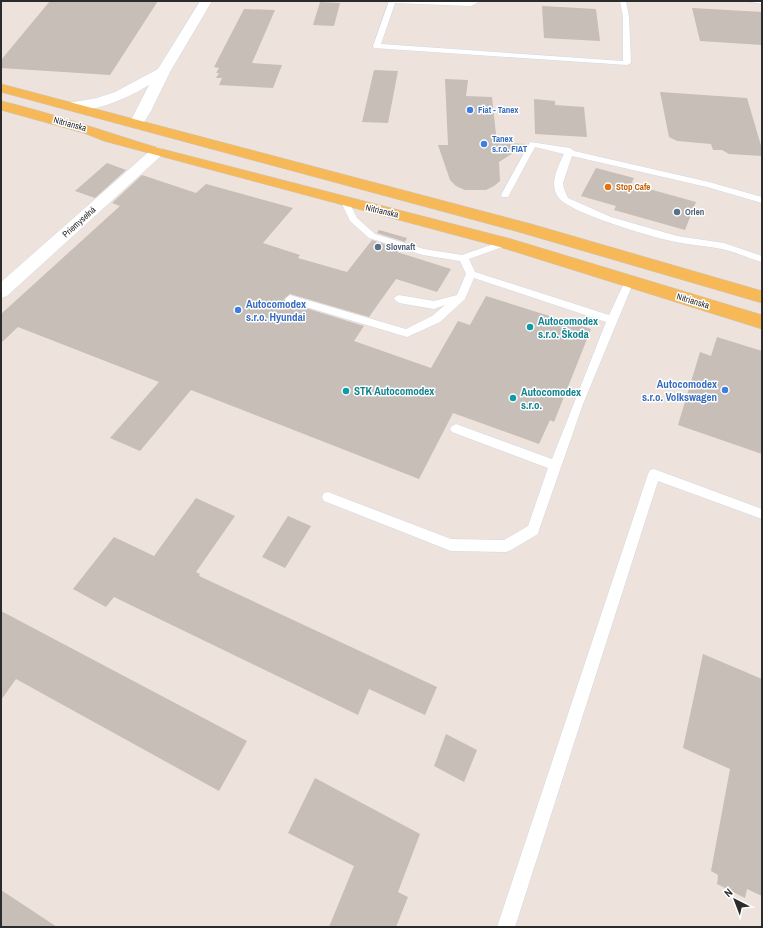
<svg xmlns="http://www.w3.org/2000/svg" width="763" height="928" font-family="'Archivo Narrow',sans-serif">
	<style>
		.building { fill: #c6beb7 }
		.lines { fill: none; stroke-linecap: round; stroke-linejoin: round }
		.lane-casing { stroke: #d1d8e4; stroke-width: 1 }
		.street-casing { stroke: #d1d8e4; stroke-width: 1 }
		.primary-casing { stroke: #c4c4c4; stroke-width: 1 }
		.lane { fill: #fff; fill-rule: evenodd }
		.street { fill: #fff; fill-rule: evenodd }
		.primary { fill: #f7b957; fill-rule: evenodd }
		.shop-dot { fill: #3f7fe0; stroke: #fff; stroke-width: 1.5 }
		.food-dot { fill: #e8710a; stroke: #fff; stroke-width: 1.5 }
		.service-dot { fill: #5c6f8a; stroke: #fff; stroke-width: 1.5 }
		.culture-dot { fill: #0f9aa8; stroke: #fff; stroke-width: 1.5 }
		.labels { text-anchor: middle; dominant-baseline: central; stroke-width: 3; stroke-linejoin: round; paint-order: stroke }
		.far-shop-label { font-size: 9px; font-weight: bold; fill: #366cbe; stroke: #fff; text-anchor: start }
		.far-street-label { font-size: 9px; fill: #2b2b2b; stroke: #fff }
		.far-food-label { font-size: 9px; font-weight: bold; fill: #c56008; stroke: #fff; text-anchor: start }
		.far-service-label { font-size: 9px; font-weight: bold; fill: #4e5e75; stroke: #fff; text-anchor: start }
		.shop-label { font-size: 11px; font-weight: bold; fill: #366cbe; stroke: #fff; text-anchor: start }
		.culture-label { font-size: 11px; font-weight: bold; fill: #0d838f; stroke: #fff; text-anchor: start }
	</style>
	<rect width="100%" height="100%" fill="#ede3dc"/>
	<g class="building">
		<path d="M 50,1 L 158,1 L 110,75 L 1,68 L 1,60 Z"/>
		<path d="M 320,2 L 340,3 L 334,26 L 313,25 Z"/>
		<path d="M 542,6 L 596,9 L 600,41 L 544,38 Z"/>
		<path d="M 692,8 L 762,12 L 762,45 L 700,41 Z"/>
		<path d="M 244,9 L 275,10 L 252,63 L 282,65 L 273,88 L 219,85 L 222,78 L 216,78 L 219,73 L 216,73 L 219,68 L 214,67 Z"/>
		<path d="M 374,70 L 398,71 L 388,123 L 362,122 Z"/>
		<path d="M 445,79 L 468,80 L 466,96 L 492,97 L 497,143 L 527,144 L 499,162 L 500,181 L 494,186 L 486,190 L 465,190 L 456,186 L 450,180 L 438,145 L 448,145 Z"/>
		<path d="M 660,92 L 747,98 L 762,149 L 762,156 L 729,154 L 722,150 L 713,150 L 711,144 L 677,141 L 669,137 Z"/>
		<path d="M 534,99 L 555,101 L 555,105 L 584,107 L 587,137 L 535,134 Z"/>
		<path d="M 107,163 L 126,170 L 95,198 L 75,191 Z"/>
		<path d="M 596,168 L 634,178 L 631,184 L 696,202 L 685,230 L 614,210 L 616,206 L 581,196 Z"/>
		<path d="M 142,175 L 196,193 L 206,184 L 293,208 L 263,243 L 300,255 L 298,258 L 347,272 L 372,240 L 399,249 L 397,252 L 451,269 L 437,292 L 396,279 L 369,317 L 290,294 L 284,299 L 286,302 L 364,326 L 354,341 L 431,368 L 458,321 L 470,325 L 486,296 L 591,329 L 554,422 L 550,420 L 539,444 L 453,413 L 419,479 L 191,390 L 140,451 L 110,438 L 159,382 L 18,327 L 1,343 L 1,314 L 120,206 L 112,203 Z"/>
		<path d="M 379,230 L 407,238 L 405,242 L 377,233 Z"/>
		<path d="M 717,337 L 762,351 L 762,454 L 678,425 L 700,352 L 711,356 Z"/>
		<path d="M 196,498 L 235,516 L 196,572 L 200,574 L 199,576 L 437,687 L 425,715 L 369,689 L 358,715 L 114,597 L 106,607 L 73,589 L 114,537 L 154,556 Z"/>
		<path d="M 288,516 L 311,526 L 285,568 L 262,557 Z"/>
		<path d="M 1,611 L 247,741 L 219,791 L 16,679 L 1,700 Z"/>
		<path d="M 703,654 L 762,679 L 762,896 L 747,889 L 745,898 L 717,884 L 718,875 L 711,871 L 730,769 L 683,748 Z"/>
		<path d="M 446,734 L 477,750 L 464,782 L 434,766 Z"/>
		<path d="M 315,778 L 420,834 L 398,892 L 408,897 L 396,927 L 329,927 L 354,866 L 288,833 Z"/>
		<path d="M 1,890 L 57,927 L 1,927 Z"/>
	</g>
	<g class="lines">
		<g class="lane-casing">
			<g id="lane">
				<path d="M 389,1 L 480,1 L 471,6 L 395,3 L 381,44 L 623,61 L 623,17 L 620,1 L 626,1 L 629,17 L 631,63 L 627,65 L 374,48 L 373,46 Z"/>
				<path d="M 746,1 L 762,1 L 762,4 Z"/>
				<path d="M 530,142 L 570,148 L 574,151 L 709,182 L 762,197 L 762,203 L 707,187 L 572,156 L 563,183 L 564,189 L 568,198 L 611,217 L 677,236 L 724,243 L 762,256 L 762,262 C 748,258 735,252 722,249 C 707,246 691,245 676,242 C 655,238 569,213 558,197 C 549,184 558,166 564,154 L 535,147 L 508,197 L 502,197 L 501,195 Z"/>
				<path d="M 345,199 L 349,202 L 357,218 L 375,234 L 424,249 L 462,255 L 502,241 L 508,241 L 508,245 L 469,259 L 475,272 L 609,315 L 626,279 L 632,279 L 634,281 L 583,404 L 539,530 L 538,534 L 511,550 L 506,552 L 451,551 L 324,501 L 322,497 L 324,493 L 328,492 L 451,539 L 504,540 L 528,526 L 548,468 L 452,432 L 450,429 L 452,426 L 456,424 L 552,459 L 606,322 L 474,278 L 465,299 L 440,322 L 407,337 L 286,301 L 285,299 L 290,295 L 406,329 L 432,316 L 445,305 L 434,309 L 399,303 L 394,299 L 395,297 L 399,295 L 434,301 L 457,295 L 466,274 L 460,261 L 423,255 L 369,238 L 350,221 L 341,202 Z"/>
				<path d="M 654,469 L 762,509 L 762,519 L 658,481 L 515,927 L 497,927 L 648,474 L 650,470 Z"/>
			</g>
		</g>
		<g class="street-casing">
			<g id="street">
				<path d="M 200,1 L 212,1 L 170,72 L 151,111 L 141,127 L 131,127 L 129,124 L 149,85 C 130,97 91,115 68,109 L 66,106 L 68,103 L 97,98 L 115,92 L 158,69 Z"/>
				<path d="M 157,147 L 162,149 L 165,152 L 162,155 L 7,296 L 1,298 L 1,282 L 152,149 Z"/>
			</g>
		</g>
		<g class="primary-casing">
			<g id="primary">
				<path d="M 1,84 L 531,224 L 762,291 L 762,303 L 519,232 L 1,92 Z"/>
				<path d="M 1,101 C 56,114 108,133 162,149 L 511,239 L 762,315 L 762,329 L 500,247 L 104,141 L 84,133 L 1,110 Z"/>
			</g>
		</g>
		<use href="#lane" class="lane"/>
		<use href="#street" class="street"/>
		<use href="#primary" class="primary"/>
	</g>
	<g class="shop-dot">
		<circle cx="470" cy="110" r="4"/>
		<circle cx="484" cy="144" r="4"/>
		<circle cx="238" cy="310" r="4"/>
		<circle cx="725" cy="390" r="4"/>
	</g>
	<circle class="food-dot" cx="608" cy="187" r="4"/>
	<g class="service-dot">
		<circle cx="677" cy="212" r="4"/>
		<circle cx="378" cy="247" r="4"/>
	</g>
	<g class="culture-dot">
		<circle cx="530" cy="327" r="4"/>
		<circle cx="346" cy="391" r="4"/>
		<circle cx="513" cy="398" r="4"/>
	</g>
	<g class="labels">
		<g class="far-shop-label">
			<text x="478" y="110">Fiat - Tanex</text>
			<text x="492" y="139">Tanex<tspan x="492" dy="10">s.r.o. FIAT</tspan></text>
		</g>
		<g class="far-street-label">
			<text transform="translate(70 124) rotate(15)">Nitrianska</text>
			<text transform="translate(382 211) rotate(13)">Nitrianska</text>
			<text transform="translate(79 222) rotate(-42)">Priemyselná</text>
			<text transform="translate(693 301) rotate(17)">Nitrianska</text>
		</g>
		<g class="far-food-label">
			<text x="616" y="187">Stop Cafe</text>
		</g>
		<g class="far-service-label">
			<text x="685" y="212">Orlen</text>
			<text x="386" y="247">Slovnaft</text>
		</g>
		<g class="shop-label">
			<text x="246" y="304">Autocomodex<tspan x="246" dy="13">s.r.o. Hyundai</tspan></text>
			<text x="717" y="384" text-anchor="end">Autocomodex<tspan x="717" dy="13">s.r.o. Volkswagen</tspan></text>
		</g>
		<g class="culture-label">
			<text x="538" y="321">Autocomodex<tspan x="538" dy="13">s.r.o. Škoda</tspan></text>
			<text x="354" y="391">STK Autocomodex</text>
			<text x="521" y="392">Autocomodex<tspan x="521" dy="13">s.r.o.</tspan></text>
		</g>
	</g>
	<rect width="763" height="928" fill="none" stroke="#2b2b2b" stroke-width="4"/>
	<g transform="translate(735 900) rotate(318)" stroke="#ffffff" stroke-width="3" paint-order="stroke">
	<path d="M0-3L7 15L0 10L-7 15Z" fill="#2b2b2b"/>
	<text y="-6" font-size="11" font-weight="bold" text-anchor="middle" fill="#2b2b2b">N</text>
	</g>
</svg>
